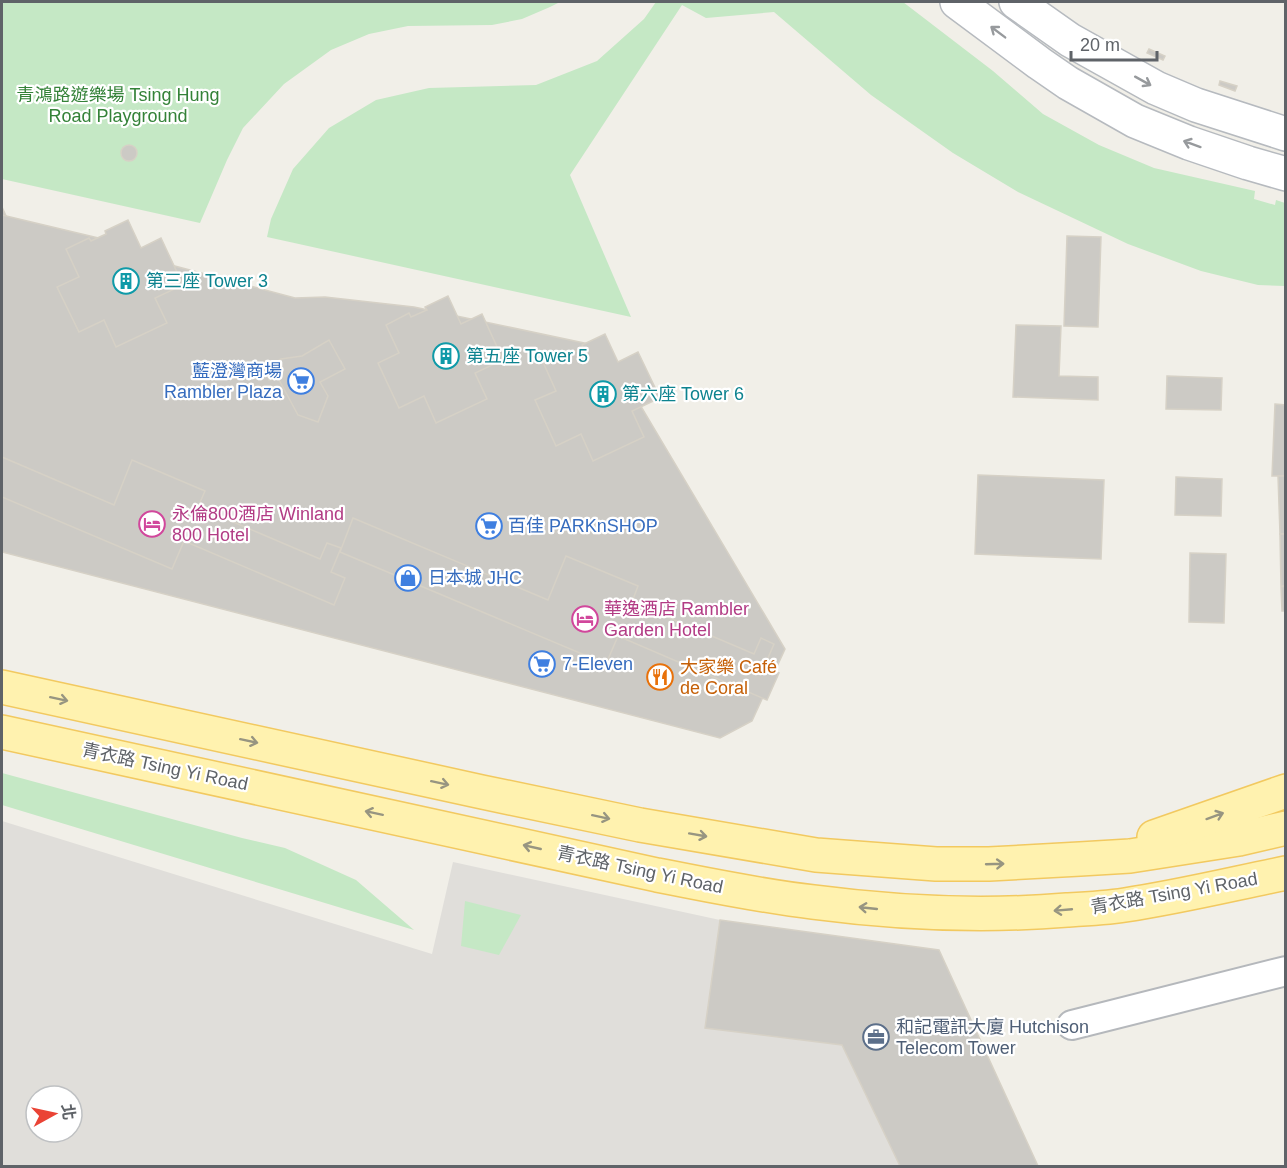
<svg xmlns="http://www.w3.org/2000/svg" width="1287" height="1168" font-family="Arial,'Noto Sans TC',sans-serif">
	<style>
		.industrial { fill: #e0deda; fill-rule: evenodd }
		.green { fill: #c5e8c5 }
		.building { fill: #cccac5; stroke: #d6d1c6; stroke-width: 1.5 }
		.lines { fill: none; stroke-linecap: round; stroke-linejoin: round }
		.minor-casing { stroke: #b5b8bc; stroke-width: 32 }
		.secondary-casing { stroke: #b6babf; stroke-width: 36 }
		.primary-casing { stroke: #f2c960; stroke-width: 36 }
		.minor { stroke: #fff; stroke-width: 28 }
		.secondary { stroke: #fff; stroke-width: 33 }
		.primary { stroke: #fff2af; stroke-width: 33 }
		.oneway { stroke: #979a9d }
		.oneway2 { stroke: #979581 }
		.labels { text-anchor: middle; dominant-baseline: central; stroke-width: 4.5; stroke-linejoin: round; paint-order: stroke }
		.park-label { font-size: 18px; fill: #348238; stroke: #fff }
		.culture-label { font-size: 18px; fill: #0d838f; stroke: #fff; text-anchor: start }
		.shop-label { font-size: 18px; fill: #366cbe; stroke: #fff; text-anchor: start }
		.hotel-label { font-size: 18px; fill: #b23c85; stroke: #fff; text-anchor: start }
		.food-label { font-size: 18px; fill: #c56008; stroke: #fff; text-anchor: start }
		.street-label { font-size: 18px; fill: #5f6368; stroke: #fff }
		.service-label { font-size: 18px; fill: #4e5e75; stroke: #fff; text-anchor: start }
	</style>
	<rect width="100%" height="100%" fill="#f1efe8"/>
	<path class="industrial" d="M 2,821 L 432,954 L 453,862 L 720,920 L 705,1028 L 842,1045 L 900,1166 L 2,1166 ZM 36,1096 L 72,1096 L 72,1132 L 36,1132 Z"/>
	<g class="green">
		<path d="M 2,2 L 560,2 L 550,7 L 522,19 L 492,25 L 408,26 L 369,34 L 331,50 L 284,84 L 243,128 L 227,160 L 200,223 L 2,179 Z"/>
		<path d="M 656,2 L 903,2 L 993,71 L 1043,114 L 1099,145 L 1154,168 L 1255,191 L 1254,199 L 1275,205 L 1276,200 L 1285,203 L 1285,286 L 1258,285 L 1201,271 L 1128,244 L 1018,192 L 953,153 L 871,95 L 774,12 L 706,18 L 682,5 L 570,175 L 631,317 L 267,237 L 271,219 L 293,169 L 329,128 L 376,100 L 429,88 L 536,85 L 597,61 L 644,19 Z"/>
		<path d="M 2,773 L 242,838 L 285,848 L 356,880 L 414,930 L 2,805 Z"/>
		<path d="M 465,901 L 521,915 L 499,955 L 461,946 Z"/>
	</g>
	<g class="building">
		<path d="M 1149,49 L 1165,56 L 1163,60 L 1147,53 Z"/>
		<path d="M 1220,81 L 1237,86 L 1235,91 L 1219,85 Z"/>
		<circle cx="129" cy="153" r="8"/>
		<path d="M 2,207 L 21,249 L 2,258 Z"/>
		<path d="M 2,215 L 111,241 L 156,261 L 295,298 L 325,297 L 414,307 L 589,344 L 601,350 L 611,359 L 617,366 L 785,649 L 752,721 L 720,738 L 2,552 Z"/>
		<path d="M 128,220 L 141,248 L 161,238 L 183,285 L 155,298 L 167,323 L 116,347 L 104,320 L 79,332 L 57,287 L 79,277 L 66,249 L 89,238 L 91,241 L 106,234 L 105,231 Z"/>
		<path d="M 1067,236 L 1101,237 L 1098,327 L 1064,326 Z"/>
		<path d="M 448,296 L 461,324 L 482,314 L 503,360 L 475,373 L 487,399 L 436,423 L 424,396 L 399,408 L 378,363 L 399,353 L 386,325 L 409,313 L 411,317 L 427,310 L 425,307 Z"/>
		<path d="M 1016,325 L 1061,326 L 1059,376 L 1098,377 L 1098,400 L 1013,397 Z"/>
		<path d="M 605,334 L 618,362 L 638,352 L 660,398 L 632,411 L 644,437 L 593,461 L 581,434 L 556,446 L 535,400 L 556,391 L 543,362 L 567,351 L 568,355 L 583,348 L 582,345 Z"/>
		<path d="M 329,340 L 345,369 L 320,382 L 328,396 L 318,422 L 298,415 L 278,378 L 269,380 L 268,372 L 273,364 L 281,359 L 302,356 Z"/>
		<path d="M 1167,376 L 1222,378 L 1221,410 L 1166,409 Z"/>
		<path d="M 1275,404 L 1286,405 L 1286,476 L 1272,476 Z"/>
		<path d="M 2,457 L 114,505 L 132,460 L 205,491 L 198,507 L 320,559 L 327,543 L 341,548 L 331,572 L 345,578 L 334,605 L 184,541 L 172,569 L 2,497 Z"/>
		<path d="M 978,475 L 1104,480 L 1101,559 L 975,554 Z"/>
		<path d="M 1278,476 L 1286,476 L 1286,534 L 1280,534 Z"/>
		<path d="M 1176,477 L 1222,479 L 1221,516 L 1175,515 Z"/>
		<path d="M 353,518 L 548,600 L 566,556 L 638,586 L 632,602 L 754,654 L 761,638 L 774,644 L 764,667 L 779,673 L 767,700 L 618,636 L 606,664 L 340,552 Z"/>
		<path d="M 1280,534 L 1286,534 L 1286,586 L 1281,586 Z"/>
		<path d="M 1190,553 L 1226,554 L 1224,623 L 1189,622 Z"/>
		<path d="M 1286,586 L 1286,611 L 1282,611 L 1281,587 Z"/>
		<path d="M 720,920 L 939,950 L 1038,1166 L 900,1166 L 842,1045 L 705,1028 Z"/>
	</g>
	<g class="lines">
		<g class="minor-casing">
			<path id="minor" d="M 1072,1025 L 1286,971"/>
		</g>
		<g class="secondary-casing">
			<g id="secondary">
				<path d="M 957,2 L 1039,63 L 1068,83 L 1135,121 L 1189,143 L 1248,163 L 1286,174"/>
				<path d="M 1016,2 L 1070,40 L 1156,88 L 1196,105 L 1286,134"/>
			</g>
		</g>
		<g class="primary-casing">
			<g id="primary">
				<path d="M 2,687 L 482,792 L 640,825 L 816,855 L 936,864 L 989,864 L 1080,859 L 1130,856 L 1239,839 L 1286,828"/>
				<path d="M 2,732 L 657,875 C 709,885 760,896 813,902 C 897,913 982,917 1067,910 C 1086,909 1106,908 1125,905 C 1179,897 1232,884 1286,873"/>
				<path d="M 1154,837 L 1286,791"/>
			</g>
		</g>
		<use href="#minor" class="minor"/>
		<use href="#secondary" class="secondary"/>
		<use href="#primary" class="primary"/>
	</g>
	<defs><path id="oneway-shaft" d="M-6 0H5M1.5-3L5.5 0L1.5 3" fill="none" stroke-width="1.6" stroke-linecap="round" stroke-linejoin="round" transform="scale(1.5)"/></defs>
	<g class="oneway">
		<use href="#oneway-shaft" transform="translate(998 32) rotate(-143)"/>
		<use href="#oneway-shaft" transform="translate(1143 81) rotate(29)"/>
		<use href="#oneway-shaft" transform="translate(1192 144) rotate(-160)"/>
	</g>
	<g class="oneway2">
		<use href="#oneway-shaft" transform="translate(59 699) rotate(12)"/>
		<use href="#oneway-shaft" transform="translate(249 741) rotate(12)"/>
		<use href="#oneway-shaft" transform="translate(440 783) rotate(12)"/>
		<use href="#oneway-shaft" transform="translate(374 813) rotate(-168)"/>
		<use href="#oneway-shaft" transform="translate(1215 816) rotate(-20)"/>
		<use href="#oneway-shaft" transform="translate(601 817) rotate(12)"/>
		<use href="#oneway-shaft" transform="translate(698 835) rotate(10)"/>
		<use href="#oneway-shaft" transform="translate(532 847) rotate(-167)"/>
		<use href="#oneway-shaft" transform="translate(995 864) rotate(-2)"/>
		<use href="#oneway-shaft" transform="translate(868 908) rotate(-174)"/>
		<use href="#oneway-shaft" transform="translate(1063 910) rotate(175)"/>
	</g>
	<defs>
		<g id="building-ring" transform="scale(1.35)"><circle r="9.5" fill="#fff" stroke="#0f9aa8" stroke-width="1.5"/><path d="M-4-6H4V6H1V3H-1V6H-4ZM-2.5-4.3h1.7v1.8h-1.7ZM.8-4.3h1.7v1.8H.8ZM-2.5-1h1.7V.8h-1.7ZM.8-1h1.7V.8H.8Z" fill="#0f9aa8"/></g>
		<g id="supermarket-ring" transform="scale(1.35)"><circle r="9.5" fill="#fff" stroke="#3f7fe0" stroke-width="1.5"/><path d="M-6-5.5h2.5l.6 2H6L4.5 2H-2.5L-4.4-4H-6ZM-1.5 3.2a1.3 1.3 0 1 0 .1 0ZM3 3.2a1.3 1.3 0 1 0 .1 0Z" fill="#3f7fe0"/></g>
		<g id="hotel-ring" transform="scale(1.35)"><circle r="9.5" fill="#fff" stroke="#d1479c" stroke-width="1.5"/><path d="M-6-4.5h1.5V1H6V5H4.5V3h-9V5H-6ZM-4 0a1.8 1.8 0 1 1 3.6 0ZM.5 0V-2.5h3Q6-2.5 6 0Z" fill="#d1479c"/></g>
		<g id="shop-ring" transform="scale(1.35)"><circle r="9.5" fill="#fff" stroke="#3f7fe0" stroke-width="1.5"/><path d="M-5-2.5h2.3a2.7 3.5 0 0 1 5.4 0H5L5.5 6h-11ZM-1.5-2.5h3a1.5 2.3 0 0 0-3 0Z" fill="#3f7fe0"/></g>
		<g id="restaurant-ring" transform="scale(1.35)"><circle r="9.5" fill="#fff" stroke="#e8710a" stroke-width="1.5"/><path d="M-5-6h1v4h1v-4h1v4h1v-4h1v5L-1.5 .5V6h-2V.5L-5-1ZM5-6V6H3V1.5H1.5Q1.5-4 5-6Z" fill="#e8710a"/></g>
		<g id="office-ring" transform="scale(1.35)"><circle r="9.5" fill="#fff" stroke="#5c6f8a" stroke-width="1.5"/><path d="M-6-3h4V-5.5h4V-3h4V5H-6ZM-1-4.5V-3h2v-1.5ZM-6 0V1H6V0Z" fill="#5c6f8a"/></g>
	</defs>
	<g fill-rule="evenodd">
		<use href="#building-ring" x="126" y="281"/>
		<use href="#building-ring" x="446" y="356"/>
		<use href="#supermarket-ring" x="301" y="381"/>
		<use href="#building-ring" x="603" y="394"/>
		<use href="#hotel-ring" x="152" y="524"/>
		<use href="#supermarket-ring" x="489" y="526"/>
		<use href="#shop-ring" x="408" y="578"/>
		<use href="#hotel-ring" x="585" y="619"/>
		<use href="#supermarket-ring" x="542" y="664"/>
		<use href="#restaurant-ring" x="660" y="677"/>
		<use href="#office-ring" x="876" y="1037"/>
	</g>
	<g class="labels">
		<g class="park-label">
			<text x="118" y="95">青鴻路遊樂場 Tsing Hung<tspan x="118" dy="21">Road Playground</tspan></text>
		</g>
		<g class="culture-label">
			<text x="146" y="281">第三座 Tower 3</text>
			<text x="466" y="356">第五座 Tower 5</text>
			<text x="622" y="394">第六座 Tower 6</text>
		</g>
		<g class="shop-label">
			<text x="282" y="371" text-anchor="end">藍澄灣商場<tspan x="282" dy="21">Rambler Plaza</tspan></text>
			<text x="508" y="526">百佳 PARKnSHOP</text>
			<text x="428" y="578">日本城 JHC</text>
			<text x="562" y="664">7-Eleven</text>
		</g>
		<g class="hotel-label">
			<text x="172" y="514">永倫800酒店 Winland<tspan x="172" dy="21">800 Hotel</tspan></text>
			<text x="604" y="609">華逸酒店 Rambler<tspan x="604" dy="21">Garden Hotel</tspan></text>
		</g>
		<g class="food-label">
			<text x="680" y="667">大家樂 Café<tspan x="680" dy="21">de Coral</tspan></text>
		</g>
		<g class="street-label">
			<text transform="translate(165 767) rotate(12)">青衣路 Tsing Yi Road</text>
			<text transform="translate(640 870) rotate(12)">青衣路 Tsing Yi Road</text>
			<text transform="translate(1174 893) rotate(-10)">青衣路 Tsing Yi Road</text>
		</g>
		<g class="service-label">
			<text x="896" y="1027">和記電訊大廈 Hutchison<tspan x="896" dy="21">Telecom Tower</tspan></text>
		</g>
	</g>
	<rect width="1287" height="1168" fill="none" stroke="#5f6368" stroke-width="6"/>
	<g transform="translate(54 1114) rotate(82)"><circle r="28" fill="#ffffff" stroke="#bfc1c3" stroke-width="1.5"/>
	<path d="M0-4.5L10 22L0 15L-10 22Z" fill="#ea4335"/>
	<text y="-9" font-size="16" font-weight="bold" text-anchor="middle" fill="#5f6368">北</text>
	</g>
	<path d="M1071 51v9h86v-9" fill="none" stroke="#5f6368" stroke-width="3"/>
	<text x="1080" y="51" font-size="18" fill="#5f6368" stroke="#ffffff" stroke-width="4.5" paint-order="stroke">20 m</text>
</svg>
